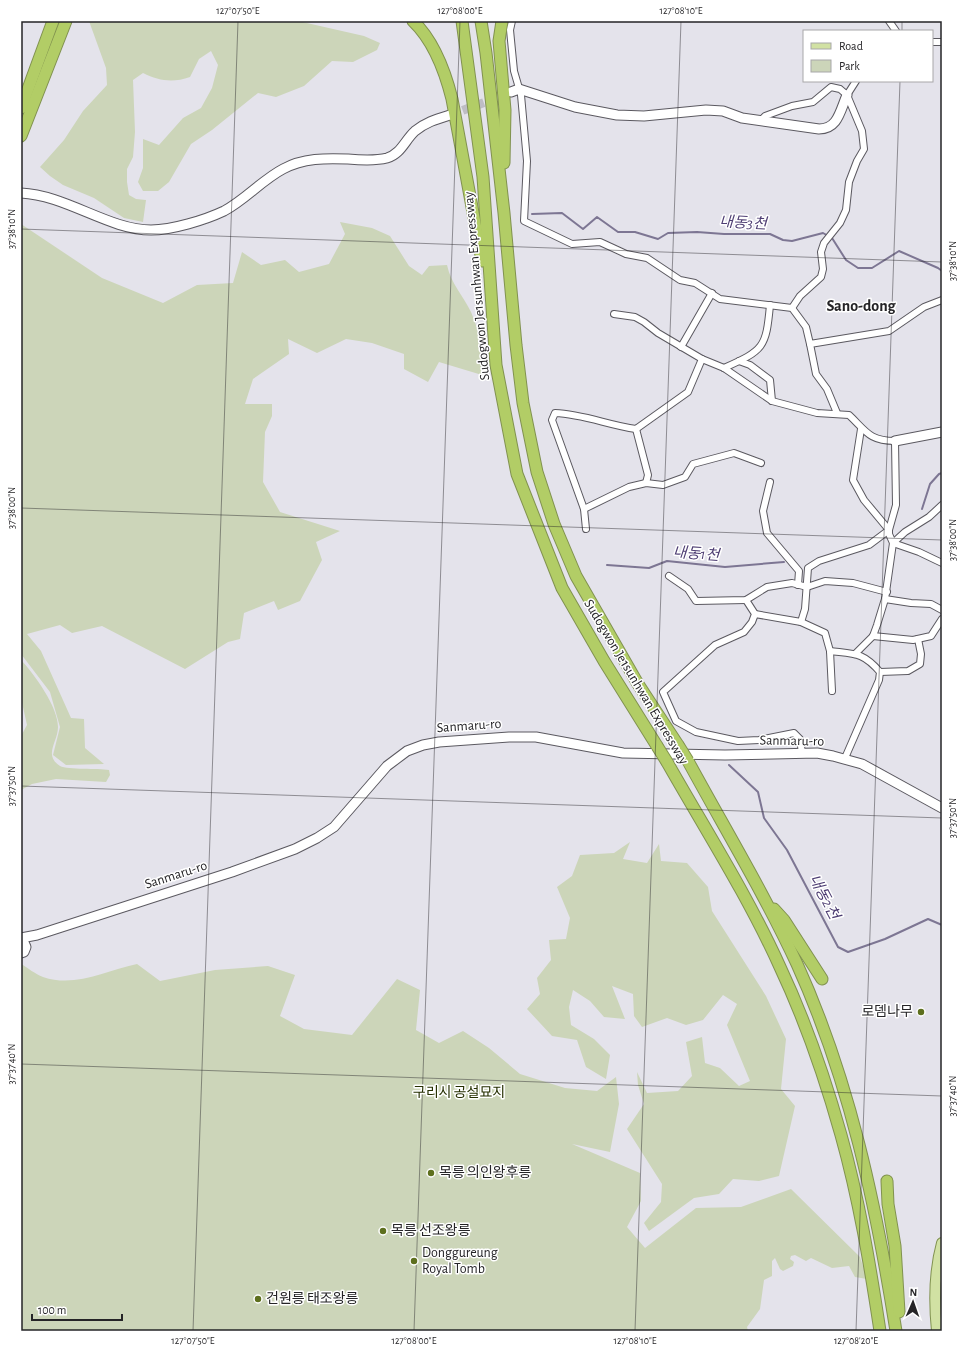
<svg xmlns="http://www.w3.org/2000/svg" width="963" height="1352" font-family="'Alegreya Sans','Noto Sans KR',sans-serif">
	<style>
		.green { fill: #ccd5b9 }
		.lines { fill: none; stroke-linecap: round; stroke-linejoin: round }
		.stream { stroke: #7d7693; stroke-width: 2 }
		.secondary-tunnel { stroke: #bebdc4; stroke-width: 9; stroke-dasharray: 9 4.5; stroke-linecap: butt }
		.street-casing { stroke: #5b5960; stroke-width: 8 }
		.secondary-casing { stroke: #5b5960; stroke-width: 11 }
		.primary-casing { stroke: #819250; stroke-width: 12 }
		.highway-casing { stroke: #819250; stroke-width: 13 }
		.street { stroke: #fff; stroke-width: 6 }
		.secondary { stroke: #fff; stroke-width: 9 }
		.primary { stroke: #d1e1a3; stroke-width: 10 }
		.highway { stroke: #b2cd66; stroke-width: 11 }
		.highway-bridge-casing { stroke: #819250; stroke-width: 13; stroke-linecap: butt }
		.highway-bridge { stroke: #b2cd66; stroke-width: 11 }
		.ticks { fill: none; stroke: #252427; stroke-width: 1; stroke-opacity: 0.45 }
		.poi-dot { fill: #5d6f1d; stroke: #fff; stroke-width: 1.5 }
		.labels { text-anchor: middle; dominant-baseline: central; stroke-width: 3; stroke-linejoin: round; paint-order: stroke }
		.street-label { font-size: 14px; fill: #252427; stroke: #fff }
		.poi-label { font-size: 14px; fill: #252427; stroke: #fff; text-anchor: start }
		.park-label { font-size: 14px; fill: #252f00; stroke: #fff }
		.water-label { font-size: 15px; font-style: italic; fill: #4e3e73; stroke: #fff }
		.quarter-label { font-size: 16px; font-weight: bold; fill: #252427; stroke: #fff }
		.neatline { fill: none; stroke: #252427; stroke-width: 1.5 }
		.ticks-label { font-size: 10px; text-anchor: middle; fill: #252427 }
	</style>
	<rect width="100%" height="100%" fill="#e4e3eb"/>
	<g class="green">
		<path d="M 89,21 L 298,21 L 364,36 L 380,43 L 377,50 L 353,62 L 332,61 L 304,86 L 276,97 L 258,93 L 212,130 L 191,144 L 169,182 L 158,191 L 143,191 L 138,182 L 143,168 L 143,139 L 159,145 L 183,118 L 201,108 L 212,88 L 218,65 L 211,51 L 199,59 L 190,77 C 173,83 159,81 143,73 L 133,80 L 135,132 L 133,157 L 127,169 L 127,182 L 129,195 L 136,199 L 146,200 L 143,222 L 124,218 L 94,198 L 63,185 L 50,176 L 40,167 L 64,140 L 83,111 L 107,85 L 106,68 Z"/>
		<path d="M 340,222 L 372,228 L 390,236 L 409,266 L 422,275 L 429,266 L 447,265 C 451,284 463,295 471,312 C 481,335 482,351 482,375 L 439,362 L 428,382 L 404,369 L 404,354 L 372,343 L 346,339 L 317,353 L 288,339 L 289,354 L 253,379 L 245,404 L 272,404 L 272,416 L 265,432 L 263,482 L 280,512 L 340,531 L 316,542 L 322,560 L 300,601 L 278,610 L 274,601 L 244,613 L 240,639 L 228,642 L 185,669 L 102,626 L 72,633 L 60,625 L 27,634 L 41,651 L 71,718 L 84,719 L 85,748 L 104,764 L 66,765 L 53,755 L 60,727 L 50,692 L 21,654 L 21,224 L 102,278 L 163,303 L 197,285 L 233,283 L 242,252 L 261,265 L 285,260 L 299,272 L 329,264 L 345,234 Z"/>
		<path d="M 21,660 C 35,675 58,707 58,727 C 58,742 43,755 60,766 C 68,770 98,768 109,770 L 110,775 L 106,782 L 56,779 L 32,784 L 21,790 L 21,736 L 27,725 L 21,698 Z"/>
		<path d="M 630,842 L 623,859 L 647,863 L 659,844 L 661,861 L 687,863 L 708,887 L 712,911 L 766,996 L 786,1039 L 781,1089 L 795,1106 L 779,1176 L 759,1181 L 733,1179 L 719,1194 L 694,1198 L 649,1231 L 644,1223 L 661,1202 L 662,1184 L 627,1129 L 644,1104 L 638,1085 L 637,1072 L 647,1093 L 678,1091 L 692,1076 L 686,1042 L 702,1037 L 705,1063 L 720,1068 L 739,1086 L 750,1081 L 727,1025 L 737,1004 L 723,995 L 703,1020 L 686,1025 L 667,1018 L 642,1027 L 634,1016 L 633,994 L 612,986 L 625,1019 L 604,1017 L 590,1001 L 573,990 L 569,1007 L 571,1025 L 594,1039 L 610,1055 L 606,1079 L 586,1067 L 577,1040 L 552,1036 L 527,1009 L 540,994 L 537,978 L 551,960 L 549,940 L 566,939 L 570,918 L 557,887 L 572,876 L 580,855 L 614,853 Z"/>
		<path d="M 21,964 C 28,968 35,974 43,977 C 75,988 105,971 137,964 L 160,981 L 215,970 L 268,966 L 295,975 L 280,1016 L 304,1029 L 352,1035 L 397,979 L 420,990 L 416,1030 L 439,1043 L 463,1031 L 489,1048 L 520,1074 L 565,1088 L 597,1091 L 616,1077 L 619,1104 L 610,1152 L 572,1144 L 640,1173 L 641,1201 L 627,1227 L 645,1248 L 696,1208 L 741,1207 L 791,1189 L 860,1257 L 867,1279 L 855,1277 L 849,1266 L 832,1268 L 811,1258 L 806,1261 L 795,1255 L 791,1256 L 790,1259 L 794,1262 L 793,1266 L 783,1271 L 780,1269 L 775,1258 L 772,1261 L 772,1276 L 764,1280 L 760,1309 L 747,1327 L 748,1331 L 21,1331 Z"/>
	</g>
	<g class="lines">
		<g class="stream">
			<path d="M 532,214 L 562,213 L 583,229 L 597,217 L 618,232 L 635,232 L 658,239 L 668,233 L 697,232 L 724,234 L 770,234 L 783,240 L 792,241 L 823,233 L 832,238 L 846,260 L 858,268 L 872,268 L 899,251 L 938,268 L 942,271"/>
			<path d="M 922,509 L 930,484 L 939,474 L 942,473"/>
			<path d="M 607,565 L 649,568 L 667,561 L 725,567 L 784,562"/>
			<path d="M 729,765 L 758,792 L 764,818 L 787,850 L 838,947 L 848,952 L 885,939 L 928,919 L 942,925"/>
		</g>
		<path class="secondary-tunnel" d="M 450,115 L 510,93"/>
		<g class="street-casing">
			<g id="street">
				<path d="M 512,21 L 510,30 L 514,71 L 521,95 L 527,161 L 524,221 L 572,244 L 600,242 L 626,254 L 647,258 L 680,280 L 695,283 L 720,299 L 792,308 L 806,327 L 810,344 L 889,331 L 924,307 L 942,300"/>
				<path d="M 889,21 L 896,31"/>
				<path d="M 932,42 L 942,42"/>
				<path d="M 847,95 L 856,81"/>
				<path d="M 760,121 L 765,116 L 792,106 L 813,102 L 831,87 L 840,89 L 847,95 L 862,131 L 864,149 L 857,161 L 849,182 L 846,210 L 840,223 L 824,243 L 821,252 L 823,269 L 821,277 L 800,296 L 792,308"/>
				<path d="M 614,314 L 635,317 L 644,322 L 658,333 L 702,359 L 724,368 L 772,401 L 817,413 L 849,415 C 866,431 869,441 895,441 L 896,505 L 889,530 L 869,545 L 819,561 L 808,568 L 805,609 L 801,622"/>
				<path d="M 810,344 L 816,374 L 827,389 L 837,413"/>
				<path d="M 681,347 L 712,293"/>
				<path d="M 739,361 L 750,365 L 770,380 L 772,401"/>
				<path d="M 724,368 C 764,350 766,348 770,305"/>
				<path d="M 636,429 L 648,475 L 646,483"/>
				<path d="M 861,429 L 853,480 L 864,500 L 889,530 L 889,534 L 893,543 L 919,552 L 942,563"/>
				<path d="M 770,482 L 763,511 L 767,533 L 799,571 L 798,585"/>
				<path d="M 584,509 L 629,487 L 646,483 L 663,485 L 685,477 L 693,464 L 734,453 L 761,463"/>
				<path d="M 586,529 L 584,509 L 552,420 L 555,413 C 583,414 608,425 636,429 L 688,392 L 702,359"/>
				<path d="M 669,576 L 688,589 L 696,601 L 746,600 L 767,587 L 792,583 L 807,587 L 825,581 L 853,583 L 887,592"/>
				<path d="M 885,599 L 911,603 L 931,604 L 942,610"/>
				<path d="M 746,600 L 755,614 L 752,622 L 744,632 L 715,645 L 663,692 L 676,721 L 696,732 L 738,741 L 759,740 L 794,733 L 800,739 L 802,753"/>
				<path d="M 755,614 L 801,622 L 825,633 L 830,651 L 832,691"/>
				<path d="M 873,636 L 913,640 L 931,636 L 942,619"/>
				<path d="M 830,651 C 855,654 863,652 880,672 L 879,680 L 845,758"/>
				<path d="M 855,654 L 873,636 L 877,625 L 885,599 L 893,543 L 905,532 L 929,517 L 942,505"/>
				<path d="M 880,672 L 908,671 L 920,664 L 921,654 L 918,639"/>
			</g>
		</g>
		<g class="secondary-casing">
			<g id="secondary">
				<path d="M 511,92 L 519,89 L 575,107 L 617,115 L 644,116 L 706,110 L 723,111 L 742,118 L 819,129 C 838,129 840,111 847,95"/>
				<path d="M 21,193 C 66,195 109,230 151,230 C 172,230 205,220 224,211 C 245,200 262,180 283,169 C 303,158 326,158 348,159 C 360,160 375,161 387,158 C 401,154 405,140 415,131 C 426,122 437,119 450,115"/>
				<path d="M 895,441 L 942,432"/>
				<path d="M 21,938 L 37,935 L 232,872 L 295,849 L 317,838 L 334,827 L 387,766 L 407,751 L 423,745 L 439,742 L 509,737 L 536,737 L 623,753 L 725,755 L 817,753 L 833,756 L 862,764 L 942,808"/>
				<path d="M 21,953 L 24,952 L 26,947 L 22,938"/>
			</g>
		</g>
		<g class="primary-casing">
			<path id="primary" d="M 937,1331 C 934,1301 934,1272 942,1243"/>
		</g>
		<g class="highway-casing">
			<g id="highway">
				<path d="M 413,21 C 434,41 445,71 452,99 L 482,261"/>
				<path d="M 462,21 L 483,177 L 496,365 L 517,474 L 562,588 L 604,661 L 657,746"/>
				<path d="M 481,21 L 486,53 L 504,213 L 516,345 L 523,403 L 537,472 L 554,524 L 576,576 L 638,684 L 678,745"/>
				<path d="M 502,21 L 499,41 L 505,110 L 504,163"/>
				<path d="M 21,108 L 53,21"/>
				<path d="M 21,136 L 66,21"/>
				<path d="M 688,761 C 725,829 765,895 797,964 C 850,1081 876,1205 896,1331"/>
				<path d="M 667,762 C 705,829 748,896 780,967 C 805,1020 825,1078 841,1135 C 859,1199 870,1265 880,1331"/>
				<path d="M 774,909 L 784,920 L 822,979"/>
				<path d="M 887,1181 L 888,1204 L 895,1246 L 899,1312"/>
			</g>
		</g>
		<use href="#street" class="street"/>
		<use href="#secondary" class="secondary"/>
		<use href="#primary" class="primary"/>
		<use href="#highway" class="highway"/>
		<g class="highway-bridge-casing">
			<g id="highway-bridge">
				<path d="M 678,745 L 688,761"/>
				<path d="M 657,746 L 667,762"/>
			</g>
		</g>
		<use href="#highway-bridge" class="highway-bridge"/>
	</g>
	<path class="ticks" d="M 902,31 L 902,21M 21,229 L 942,262M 21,508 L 942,540M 21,786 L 942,818M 21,1064 L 942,1096M 193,1331 L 238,21M 414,1331 L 460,21M 635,1331 L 681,21M 856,1331 L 900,81"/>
	<g class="poi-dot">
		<circle cx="921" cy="1012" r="4"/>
		<circle cx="431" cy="1173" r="4"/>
		<circle cx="383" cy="1231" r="4"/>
		<circle cx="414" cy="1261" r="4"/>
		<circle cx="258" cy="1299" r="4"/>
	</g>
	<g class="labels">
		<g class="street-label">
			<text transform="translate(477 286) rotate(-95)">Sudogwon Je1sunhwan Expressway</text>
			<text transform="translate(636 682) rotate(59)">Sudogwon Je1sunhwan Expressway</text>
			<text transform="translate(469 726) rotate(-4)">Sanmaru-ro</text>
			<text transform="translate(792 741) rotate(1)">Sanmaru-ro</text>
			<text transform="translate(176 875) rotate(-18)">Sanmaru-ro</text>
		</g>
		<g class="poi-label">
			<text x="913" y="1012" text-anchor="end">로뎀나무</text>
			<text x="439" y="1173">목릉 의인왕후릉</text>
			<text x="391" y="1231">목릉 선조왕릉</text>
			<text x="422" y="1253">Donggureung<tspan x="422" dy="16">Royal Tomb</tspan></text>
			<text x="266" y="1299">건원릉 태조왕릉</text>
		</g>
		<g class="park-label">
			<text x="459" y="1093">구리시 공설묘지</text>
		</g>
		<g class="water-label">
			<text transform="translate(743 223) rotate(3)">내동3천</text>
			<text transform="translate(696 554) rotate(4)">내동1천</text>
			<text transform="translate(824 897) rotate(62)">내동2천</text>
		</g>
		<g class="quarter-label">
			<text x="861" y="306">Sano-dong</text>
		</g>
	</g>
	<rect width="963" height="1352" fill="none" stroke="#ffffff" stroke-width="44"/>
	<rect x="803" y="30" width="130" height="52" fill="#ffffff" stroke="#a8a7a9"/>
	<rect x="811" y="43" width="20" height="6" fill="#d1e1a3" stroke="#a8a7a9"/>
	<text x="839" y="50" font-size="12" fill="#252427">Road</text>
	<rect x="811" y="60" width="20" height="12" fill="#ccd5b9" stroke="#a8a7a9"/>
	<text x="839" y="70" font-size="12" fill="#252427">Park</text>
	<g transform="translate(913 1302) rotate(2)" stroke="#ffffff" stroke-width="3" paint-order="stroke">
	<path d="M0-3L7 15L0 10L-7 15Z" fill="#252427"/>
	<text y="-6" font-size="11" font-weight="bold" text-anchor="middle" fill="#252427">N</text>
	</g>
	<path d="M32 1314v6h90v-6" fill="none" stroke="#252427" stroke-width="2"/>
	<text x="38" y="1314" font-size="12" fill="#252427" stroke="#ffffff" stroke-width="3" paint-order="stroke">100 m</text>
	<rect x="22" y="22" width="919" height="1308" class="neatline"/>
	<g class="ticks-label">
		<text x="238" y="14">127°07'50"E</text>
		<text x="460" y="14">127°08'00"E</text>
		<text x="681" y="14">127°08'10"E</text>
		<text transform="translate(11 229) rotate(-90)" y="4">37°38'10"N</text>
		<text transform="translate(952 261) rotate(-90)" y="4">37°38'10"N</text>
		<text transform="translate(11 508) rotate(-90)" y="4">37°38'00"N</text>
		<text transform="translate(952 540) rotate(-90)" y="4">37°38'00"N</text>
		<text transform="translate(11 786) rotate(-90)" y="4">37°37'50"N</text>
		<text transform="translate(952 818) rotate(-90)" y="4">37°37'50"N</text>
		<text transform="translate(11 1064) rotate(-90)" y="4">37°37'40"N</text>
		<text transform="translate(952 1096) rotate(-90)" y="4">37°37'40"N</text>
		<text x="193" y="1344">127°07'50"E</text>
		<text x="414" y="1344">127°08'00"E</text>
		<text x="635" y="1344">127°08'10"E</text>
		<text x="856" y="1344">127°08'20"E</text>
	</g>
</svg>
